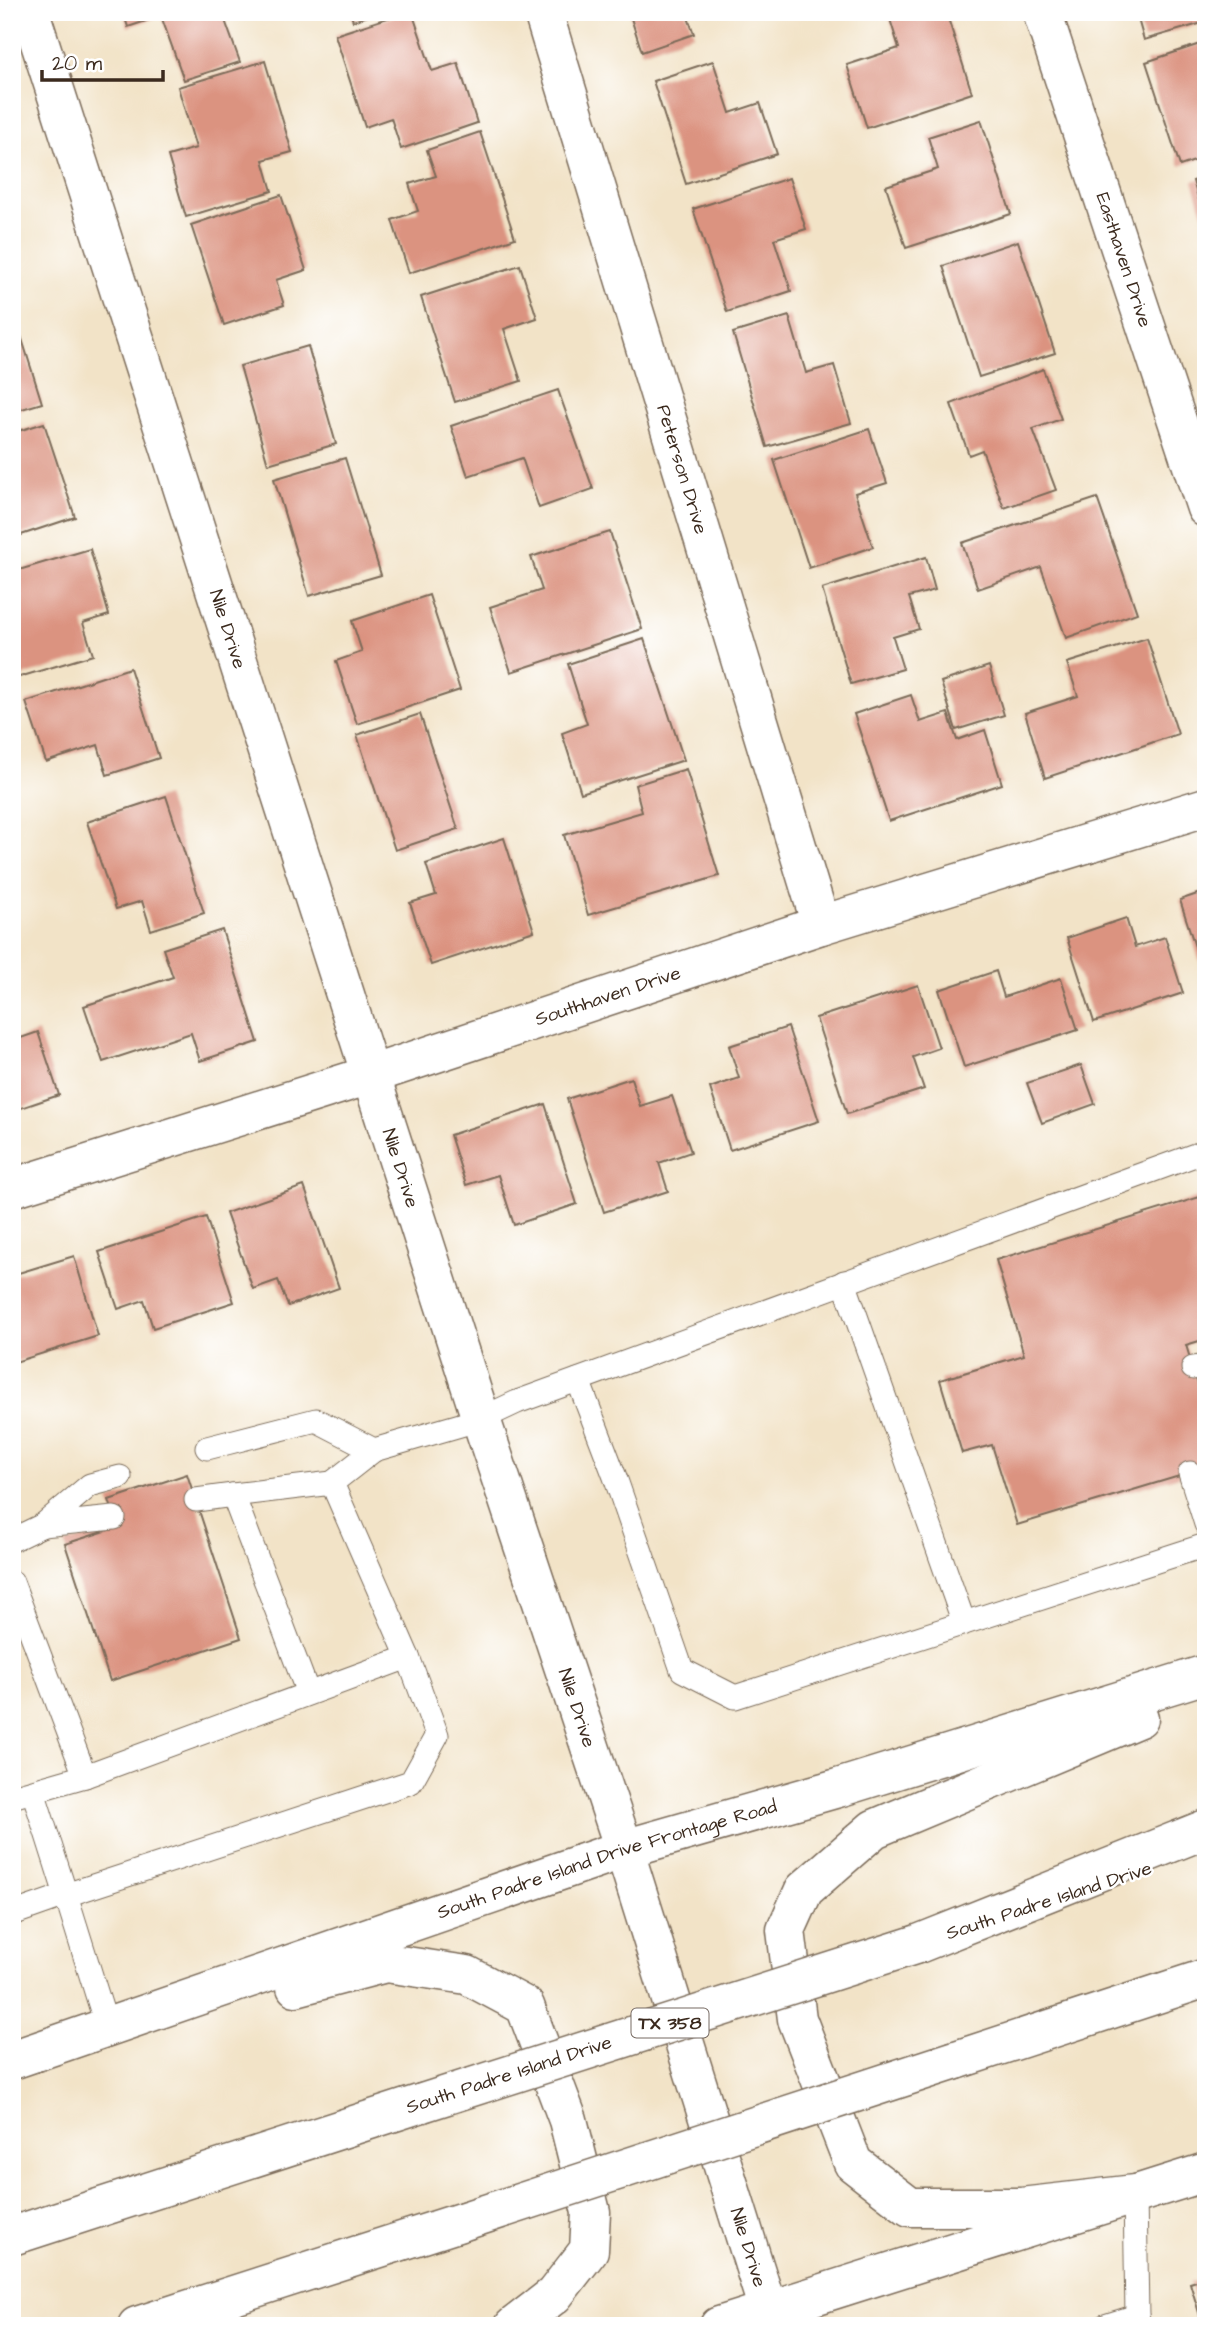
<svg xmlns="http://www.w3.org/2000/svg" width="1218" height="2338" font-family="'Architects Daughter',sans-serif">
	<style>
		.building { fill: #db9380 }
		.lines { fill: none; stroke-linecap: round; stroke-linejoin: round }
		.lane-casing { stroke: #7b6b59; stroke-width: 25 }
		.street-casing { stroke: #7b6b59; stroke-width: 41 }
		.secondary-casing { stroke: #7b6b59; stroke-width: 41 }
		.highway-casing { stroke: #7b6b59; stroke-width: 41 }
		.lane { stroke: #fff; stroke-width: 23 }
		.street { stroke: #fff; stroke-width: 38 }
		.secondary { stroke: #fff; stroke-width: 38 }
		.highway { stroke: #fff; stroke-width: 38 }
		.highway-bridge-casing { stroke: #7b6b59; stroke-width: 41; stroke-linecap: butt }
		.highway-bridge { stroke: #fff; stroke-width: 38 }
		.labels { text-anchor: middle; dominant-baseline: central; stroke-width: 5; stroke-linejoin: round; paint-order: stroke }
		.shield { fill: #fff; stroke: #766a62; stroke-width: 2 }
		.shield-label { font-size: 18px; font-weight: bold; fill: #3b2a1e }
		.street-label { font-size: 19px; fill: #3b2a1e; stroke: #fff }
	</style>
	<rect width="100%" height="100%" fill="#fff"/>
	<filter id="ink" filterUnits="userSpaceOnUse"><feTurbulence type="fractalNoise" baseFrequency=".0143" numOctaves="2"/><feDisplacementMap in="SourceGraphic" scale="14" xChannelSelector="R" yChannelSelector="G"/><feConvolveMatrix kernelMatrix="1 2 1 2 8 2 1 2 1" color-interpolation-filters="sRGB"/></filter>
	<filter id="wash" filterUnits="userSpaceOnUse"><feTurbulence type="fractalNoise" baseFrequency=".00686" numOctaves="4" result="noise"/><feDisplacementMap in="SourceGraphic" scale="28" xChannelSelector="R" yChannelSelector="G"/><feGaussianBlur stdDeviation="1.57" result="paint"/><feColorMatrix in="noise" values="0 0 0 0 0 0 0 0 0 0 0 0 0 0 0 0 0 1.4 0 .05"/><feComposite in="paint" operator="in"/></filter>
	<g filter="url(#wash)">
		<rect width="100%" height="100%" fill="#f2e3c7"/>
		<g id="blocks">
			<g class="building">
				<path d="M 123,12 L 222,12 L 240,62 L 184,80 L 161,16 L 128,27 Z"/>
				<path d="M 350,12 L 377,12 L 377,13 L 353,21 Z"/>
				<path d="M 406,12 L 412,12 L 432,71 L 458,63 L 477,123 L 401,149 L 391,118 L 365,127 L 335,35 Z"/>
				<path d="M 629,12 L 686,12 L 694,34 L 642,52 Z"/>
				<path d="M 902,12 L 946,12 L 972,93 L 867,128 L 847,65 L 899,48 L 889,16 Z"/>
				<path d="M 1136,12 L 1206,12 L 1206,22 L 1144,40 Z"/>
				<path d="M 1206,42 L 1206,157 L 1180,166 L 1146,62 Z"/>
				<path d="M 265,61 L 292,152 L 263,160 L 272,191 L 186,217 L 168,156 L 196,148 L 178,87 Z"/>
				<path d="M 713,61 L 730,113 L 760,103 L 777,154 L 686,184 L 653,81 Z"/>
				<path d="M 981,120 L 1011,214 L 906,248 L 886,186 L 938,169 L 928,137 Z"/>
				<path d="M 480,132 L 515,238 L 409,273 L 392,220 L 418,211 L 409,184 L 436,176 L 427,150 Z"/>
				<path d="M 1206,177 L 1206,220 L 1205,220 L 1193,181 Z"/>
				<path d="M 789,178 L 806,229 L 774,239 L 791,291 L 727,312 L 693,209 Z"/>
				<path d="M 281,195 L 306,270 L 276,280 L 284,305 L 224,325 L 191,225 Z"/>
				<path d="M 1018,241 L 1055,353 L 979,377 L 943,266 Z"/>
				<path d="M 520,265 L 537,318 L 504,329 L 521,381 L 455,402 L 421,297 Z"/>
				<path d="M 12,307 L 42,403 L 12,412 Z"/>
				<path d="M 789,316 L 806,373 L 834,365 L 851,423 L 767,447 L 733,333 Z"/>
				<path d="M 308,346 L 336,444 L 268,464 L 240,366 Z"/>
				<path d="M 1043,369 L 1061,419 L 1033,429 L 1056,490 L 1004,508 L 982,450 L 969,455 L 951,404 Z"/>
				<path d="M 558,390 L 593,489 L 539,508 L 522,458 L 468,476 L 451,426 Z"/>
				<path d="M 44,423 L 75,517 L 12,538 L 12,433 Z"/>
				<path d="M 869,429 L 887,483 L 855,493 L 873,547 L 809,568 L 774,460 Z"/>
				<path d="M 345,458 L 381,575 L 309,596 L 274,479 Z"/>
				<path d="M 1097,498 L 1137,613 L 1066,638 L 1041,567 L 978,589 L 962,543 Z"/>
				<path d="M 610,532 L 642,629 L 511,672 L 490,607 L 542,590 L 531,557 Z"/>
				<path d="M 90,549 L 109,615 L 83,623 L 93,655 L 16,678 L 12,665 L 12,572 Z"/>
				<path d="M 926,557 L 935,590 L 909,597 L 919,629 L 893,637 L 903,669 L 851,684 L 822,589 Z"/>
				<path d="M 429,595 L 460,690 L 357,724 L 336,661 L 362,652 L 352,621 Z"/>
				<path d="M 1147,638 L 1178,734 L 1045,778 L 1025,713 L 1078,696 L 1067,663 Z"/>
				<path d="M 644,639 L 684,760 L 581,793 L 562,733 L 587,724 L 568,664 Z"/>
				<path d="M 989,666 L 1004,715 L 956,730 L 941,682 Z"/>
				<path d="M 130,668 L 159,758 L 107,775 L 98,745 L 46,762 L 26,702 Z"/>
				<path d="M 911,695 L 920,722 L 948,713 L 957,740 L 985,730 L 1002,784 L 889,821 L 854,714 Z"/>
				<path d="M 420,714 L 458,829 L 395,850 L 357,735 Z"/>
				<path d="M 686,769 L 719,876 L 588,915 L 564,835 L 642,812 L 635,785 Z"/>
				<path d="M 166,796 L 204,913 L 151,930 L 142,901 L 116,909 L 87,822 Z"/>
				<path d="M 504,838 L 534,931 L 431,965 L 410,903 L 436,895 L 426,864 Z"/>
				<path d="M 1206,891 L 1206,978 L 1205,978 L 1180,900 Z"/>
				<path d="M 1126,918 L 1135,947 L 1165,937 L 1183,993 L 1094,1022 L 1067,938 Z"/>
				<path d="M 222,930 L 258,1042 L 200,1061 L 191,1033 L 103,1062 L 84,1006 L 173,977 L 163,949 Z"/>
				<path d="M 996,971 L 1004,997 L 1061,978 L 1078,1030 L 964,1067 L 939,990 Z"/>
				<path d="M 918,985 L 939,1048 L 913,1057 L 924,1089 L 847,1114 L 816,1018 Z"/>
				<path d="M 788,1027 L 819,1121 L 730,1150 L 710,1088 L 739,1078 L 729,1046 Z"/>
				<path d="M 38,1032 L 59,1095 L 12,1111 L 12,1041 Z"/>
				<path d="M 1081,1065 L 1095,1104 L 1042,1123 L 1027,1083 Z"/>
				<path d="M 631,1078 L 640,1106 L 672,1096 L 691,1152 L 659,1163 L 668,1191 L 604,1212 L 567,1099 Z"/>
				<path d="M 545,1104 L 577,1204 L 514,1225 L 498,1175 L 466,1185 L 450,1135 Z"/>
				<path d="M 304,1186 L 339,1288 L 288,1306 L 278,1280 L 253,1289 L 226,1213 Z"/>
				<path d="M 1206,1195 L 1206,1339 L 1186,1345 L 1206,1412 L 1206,1468 L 1017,1525 L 992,1445 L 962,1453 L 940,1380 L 1024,1355 L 996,1260 Z"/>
				<path d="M 206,1217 L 234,1302 L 153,1328 L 144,1300 L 118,1309 L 99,1252 Z"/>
				<path d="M 74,1256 L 98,1336 L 12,1363 L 12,1275 Z"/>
				<path d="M 187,1474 L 241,1638 L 110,1681 L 65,1544 L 118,1527 L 109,1500 Z"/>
				<path d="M 1206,2278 L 1206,2326 L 1203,2326 L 1190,2283 Z"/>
			</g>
		</g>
	</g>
	<g filter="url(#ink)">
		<use href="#blocks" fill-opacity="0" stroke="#7b6b59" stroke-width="2"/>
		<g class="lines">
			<g class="lane-casing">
				<g id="lane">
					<path d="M 844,1282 L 964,1623"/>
					<path d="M 1193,1368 L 1206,1366"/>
					<path d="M 578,1380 L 615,1477 L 682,1670 L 735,1697 L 1206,1545"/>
					<path d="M 207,1448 L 316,1420 L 374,1450 L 481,1419 L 517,1402 L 1206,1151"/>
					<path d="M 1190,1473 L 1206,1524"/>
					<path d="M 332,1483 L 374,1450"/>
					<path d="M 196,1500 L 233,1495"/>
					<path d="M 114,1518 L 43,1525 L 90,1485 L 120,1477"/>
					<path d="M 12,1540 L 43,1525"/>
					<path d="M 12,1582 L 85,1776"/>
					<path d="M 308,1693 L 233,1495 L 332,1483 L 408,1657"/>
					<path d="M 12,1797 L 85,1776 L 408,1657 L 437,1735 L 411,1782 L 66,1895 L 33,1791"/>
					<path d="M 12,1914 L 66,1895 L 107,2027"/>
					<path d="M 1135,2194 L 1137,2316 L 1140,2326"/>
					<path d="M 1105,2326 L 1137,2316"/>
				</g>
			</g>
			<g class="street-casing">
				<g id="street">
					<path id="s1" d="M 543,12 L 821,925"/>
					<path id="s2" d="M 1042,12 L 1206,508"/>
					<path id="s3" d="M 12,1188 L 370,1075 L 821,925 L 1206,807"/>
				</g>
			</g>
			<g class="secondary-casing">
				<g id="secondary">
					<path id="s4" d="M 30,12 L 481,1419 L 624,1849 L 773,2326"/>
					<path d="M 296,1987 L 386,1963 L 467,1975 L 525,2006 L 568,2120 L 591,2212 L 589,2250 L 554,2295 L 514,2326"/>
					<path id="s5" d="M 12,2060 L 624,1849 L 838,1788 L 1206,1674"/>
					<path d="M 1135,2194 L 1021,2207 L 910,2207 L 853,2163 L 797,2019 L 786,1930 L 804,1890 L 874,1829 L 1139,1718"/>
					<path d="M 719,2326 L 1206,2172"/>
				</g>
			</g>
			<g class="highway-casing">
				<g id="highway">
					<path d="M 918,1944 L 1206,1829"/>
					<path d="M 956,2060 L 1206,1978"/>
					<path d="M 12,2236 L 422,2103"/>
					<path d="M 137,2326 L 464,2221"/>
				</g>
			</g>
			<use href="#lane" class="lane"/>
			<use href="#street" class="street"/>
			<use href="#secondary" class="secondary"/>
			<use href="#highway" class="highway"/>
			<g class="highway-bridge-casing">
				<g id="highway-bridge">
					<path d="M 422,2103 L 918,1944"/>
					<path d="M 464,2221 L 956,2060"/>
				</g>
			</g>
			<use href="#highway-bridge" class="highway-bridge"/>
		</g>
	</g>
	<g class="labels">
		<rect class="shield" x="631.5" y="2008.5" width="77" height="29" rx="5"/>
		<g class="shield-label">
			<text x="670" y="2023">TX 358</text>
		</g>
		<g class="street-label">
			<text stroke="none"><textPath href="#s2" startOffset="261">Easthaven Drive</textPath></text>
			<text stroke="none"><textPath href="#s1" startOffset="478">Peterson Drive</textPath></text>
			<text stroke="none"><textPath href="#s4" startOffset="648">Nile Drive</textPath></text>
			<text stroke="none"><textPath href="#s3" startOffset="626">Southhaven Drive</textPath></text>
			<text stroke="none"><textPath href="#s4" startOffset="1214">Nile Drive</textPath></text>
			<text stroke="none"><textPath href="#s4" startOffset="1782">Nile Drive</textPath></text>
			<text stroke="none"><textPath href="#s5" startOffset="628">South Padre Island Drive Frontage Road</textPath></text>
			<text transform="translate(1049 1901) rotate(-18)">South Padre Island Drive</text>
			<text transform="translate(509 2075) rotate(-18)">South Padre Island Drive</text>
			<text stroke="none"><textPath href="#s4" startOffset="2348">Nile Drive</textPath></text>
		</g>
	</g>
	<rect width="1218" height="2338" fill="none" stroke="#fff" stroke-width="42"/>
	<path d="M42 70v10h121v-10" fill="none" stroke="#3b2a1e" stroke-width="3.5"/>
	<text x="52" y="70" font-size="21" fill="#3b2a1e" stroke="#ffffff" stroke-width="5" paint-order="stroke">20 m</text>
</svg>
